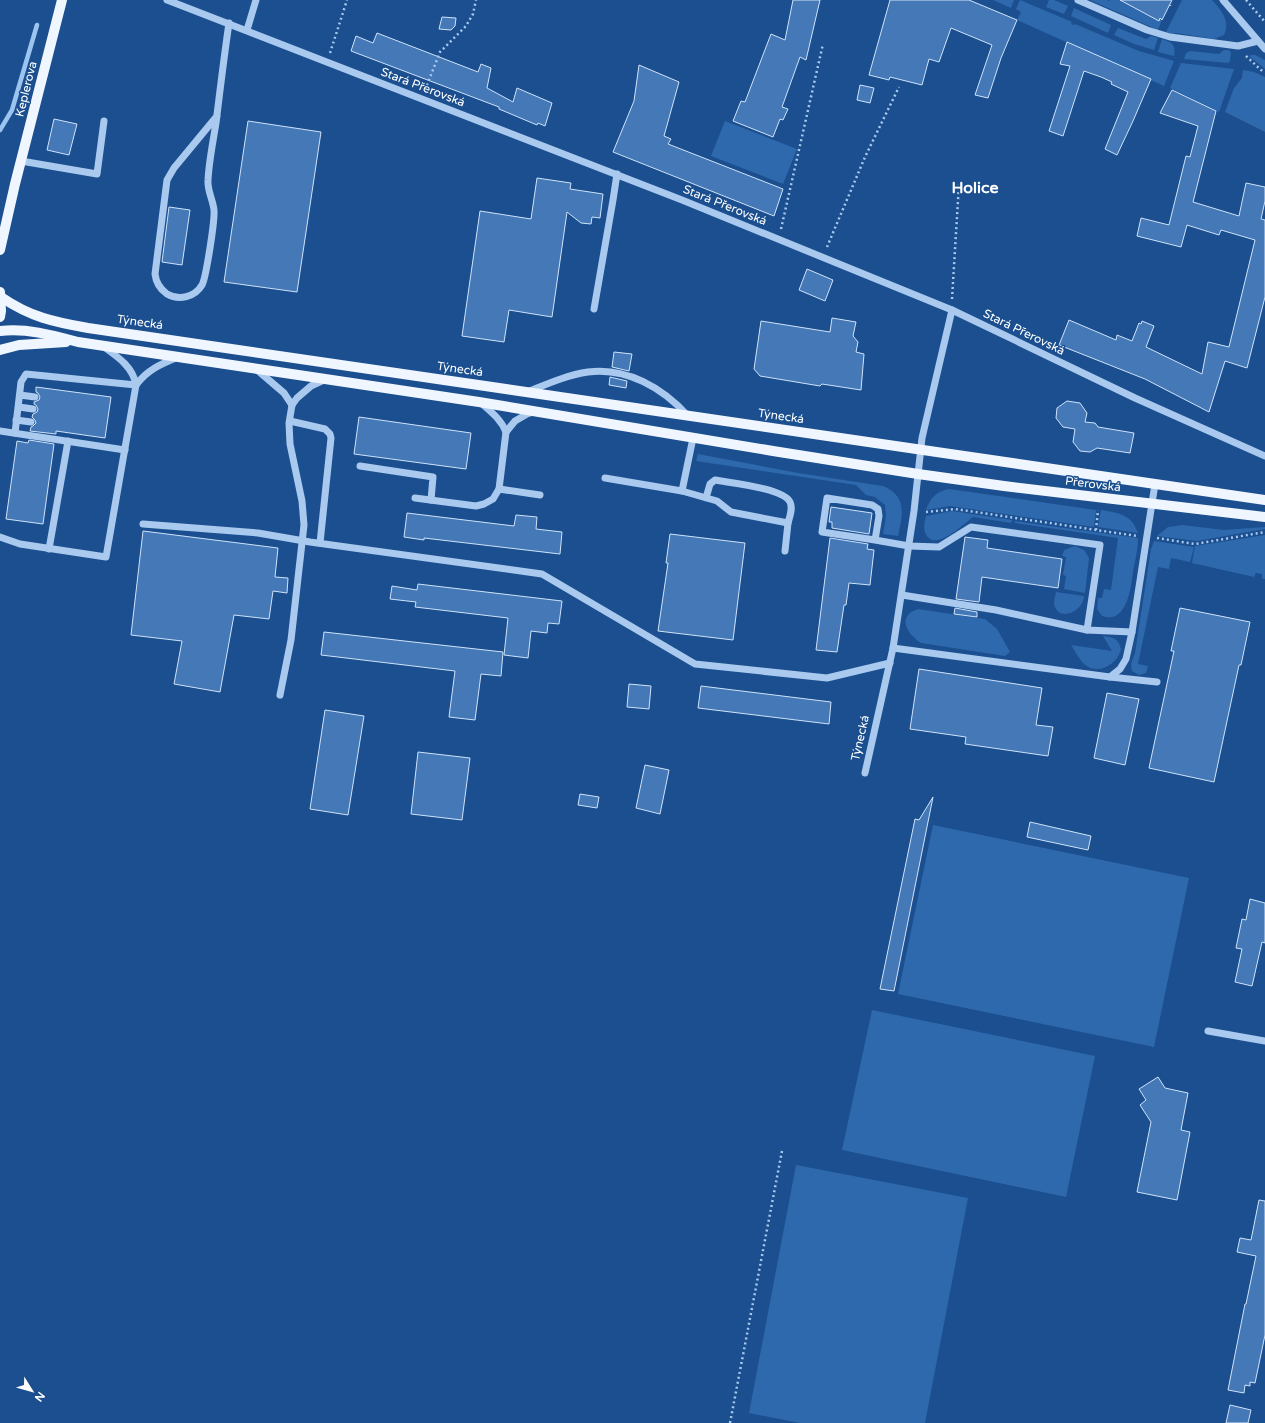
<svg xmlns="http://www.w3.org/2000/svg" width="1265" height="1423" font-family="'Varela Round',sans-serif">
	<style>
		.green { fill: #2e69ad }
		.lines { fill: none; stroke-linecap: round; stroke-linejoin: round }
		.stream { stroke: #9cc4f0; stroke-width: 4.5 }
		.building { fill: #4478b7; stroke: #cfe3fa }
		.path { stroke: #a9c9ee; stroke-width: 2.5; stroke-dasharray: 2 3; stroke-linecap: butt }
		.minor { stroke: #a9c9ee; stroke-width: 7 }
		.major { stroke: #f0f6ff; stroke-width: 10 }
		.labels { text-anchor: middle; dominant-baseline: central; stroke-width: 3; stroke-linejoin: round; paint-order: stroke }
		.street-label { font-size: 12px; fill: #fff; stroke: #1b4f8f }
		.district-label { font-size: 16px; font-weight: bold; fill: #fff; stroke: #1b4f8f }
	</style>
	<rect width="100%" height="100%" fill="#1b4f8f"/>
	<g class="green">
		<path d="M 993,0 L 1014,0 L 1011,8 Z"/>
		<path d="M 1020,0 L 1072,22 L 1071,24 L 1074,25 L 1075,24 L 1139,51 L 1174,61 L 1164,86 L 1017,20 L 1021,12 L 1016,9 Z"/>
		<path d="M 1049,0 L 1054,0 L 1068,6 L 1064,14 L 1046,7 Z"/>
		<path d="M 1090,0 L 1107,0 L 1109,1 L 1110,0 L 1123,0 L 1122,2 L 1124,3 L 1125,0 L 1135,5 L 1134,8 L 1135,9 L 1137,6 L 1145,13 L 1159,21 L 1160,18 L 1162,20 L 1158,30 Z"/>
		<path d="M 1182,0 L 1212,0 C 1221,10 1231,21 1224,35 L 1214,39 L 1176,33 L 1173,34 L 1166,32 Z"/>
		<path d="M 1074,8 L 1111,25 L 1108,33 L 1071,16 Z"/>
		<path d="M 1118,28 L 1146,39 L 1151,36 L 1158,38 L 1154,50 L 1134,44 L 1114,35 Z"/>
		<path d="M 1162,39 C 1172,42 1176,45 1174,56 L 1158,52 Z"/>
		<path d="M 1224,50 L 1228,50 L 1231,52 L 1230,61 L 1228,63 L 1184,59 L 1186,53 L 1190,51 L 1219,54 Z"/>
		<path d="M 1251,55 L 1255,55 L 1265,60 L 1265,69 L 1249,56 Z"/>
		<path d="M 1181,63 L 1234,69 L 1219,112 L 1170,88 Z"/>
		<path d="M 1243,70 L 1254,72 L 1265,77 L 1265,132 L 1225,112 L 1234,88 L 1242,78 Z"/>
		<path d="M 725,121 L 797,149 L 783,184 L 711,156 Z"/>
		<path d="M 698,454 L 798,473 L 883,486 C 907,496 903,514 898,536 L 883,534 L 886,516 L 885,505 L 875,497 L 866,495 L 856,485 L 696,461 Z"/>
		<path d="M 949,489 L 1096,510 L 1094,527 L 950,506 L 926,510 C 930,498 937,491 949,489 Z"/>
		<path d="M 1101,510 C 1118,513 1132,514 1138,533 L 1098,527 Z"/>
		<path d="M 952,511 L 959,512 L 1012,520 L 1011,523 L 973,517 C 964,524 941,546 930,539 C 922,533 924,524 926,516 Z"/>
		<path d="M 1015,521 L 1138,538 C 1138,550 1135,561 1133,572 C 1131,587 1127,625 1102,616 L 1097,609 L 1098,598 L 1102,598 L 1104,589 L 1111,590 L 1118,538 L 1015,523 Z"/>
		<path d="M 1183,525 L 1224,530 L 1265,527 L 1265,529 L 1197,541 L 1157,536 L 1168,527 Z"/>
		<path d="M 1265,535 L 1265,579 L 1262,579 L 1262,574 L 1256,573 L 1254,577 L 1192,563 L 1195,546 Z"/>
		<path d="M 1154,541 L 1194,547 L 1190,562 L 1171,558 L 1169,569 L 1158,567 L 1138,664 L 1148,666 L 1146,673 L 1139,675 L 1132,671 L 1131,664 L 1135,653 L 1151,549 Z"/>
		<path d="M 1075,546 L 1084,550 L 1089,558 L 1085,593 L 1064,589 L 1066,576 L 1063,575 L 1066,557 L 1062,556 L 1064,550 Z"/>
		<path d="M 1056,592 L 1084,596 C 1084,610 1061,622 1055,607 C 1053,603 1055,597 1056,592 Z"/>
		<path d="M 918,609 L 985,619 L 997,629 L 1010,652 L 1005,656 L 921,643 C 907,634 896,616 918,609 Z"/>
		<path d="M 1103,636 C 1113,637 1119,638 1121,650 C 1116,665 1098,676 1084,664 C 1079,659 1075,651 1071,645 L 1112,651 Z"/>
		<path d="M 933,825 L 1189,878 L 1154,1047 L 898,994 Z"/>
		<path d="M 872,1010 L 1095,1056 L 1066,1197 L 842,1150 Z"/>
		<path d="M 796,1165 L 968,1198 L 925,1423 L 800,1423 L 749,1413 Z"/>
	</g>
	<g class="lines">
		<path class="stream" d="M 0,130 L 12,110 L 37,25"/>
	</g>
	<g class="building">
		<path d="M 793,0 L 820,0 L 806,60 L 800,57 L 782,107 L 788,109 L 783,120 L 780,119 L 773,137 L 733,121 L 741,101 L 745,102 L 771,34 L 785,40 Z"/>
		<path d="M 890,0 L 969,0 L 1017,20 L 1001,58 L 988,98 L 975,95 L 992,45 L 951,28 L 939,62 L 929,59 L 922,85 L 890,77 L 889,80 L 869,75 Z"/>
		<path d="M 1120,0 L 1172,0 L 1162,20 L 1160,18 L 1159,21 Z"/>
		<path d="M 442,17 L 456,18 L 455,26 L 451,30 L 439,29 Z"/>
		<path d="M 377,33 L 478,72 L 481,64 L 491,68 L 487,88 L 513,102 L 517,88 L 552,103 L 545,126 L 538,123 L 537,125 L 499,109 L 499,107 L 351,51 L 356,36 L 373,43 Z"/>
		<path d="M 1067,42 L 1151,79 L 1133,121 L 1117,155 L 1105,149 L 1128,92 L 1111,84 L 1112,82 L 1101,77 L 1084,71 L 1063,136 L 1049,131 L 1070,66 L 1060,64 Z"/>
		<path d="M 639,65 L 679,82 L 664,136 L 671,139 L 668,144 L 783,189 L 774,216 L 613,152 L 634,101 Z"/>
		<path d="M 860,85 L 874,88 L 870,103 L 857,100 Z"/>
		<path d="M 1172,90 L 1216,111 L 1193,202 L 1239,216 L 1246,183 L 1265,187 L 1265,201 L 1261,219 L 1265,220 L 1265,297 L 1247,368 L 1225,361 L 1209,412 L 1145,379 L 1059,345 L 1069,320 L 1116,340 L 1117,335 L 1132,341 L 1139,323 L 1141,324 L 1142,321 L 1154,326 L 1146,347 L 1202,374 L 1208,342 L 1229,347 L 1255,240 L 1221,230 L 1219,235 L 1187,225 L 1181,247 L 1137,236 L 1141,218 L 1169,225 L 1186,156 L 1190,157 L 1198,126 L 1160,113 Z"/>
		<path d="M 54,119 L 77,124 L 69,155 L 47,150 Z"/>
		<path d="M 248,121 L 321,132 L 297,292 L 224,282 Z"/>
		<path d="M 537,178 L 571,183 L 570,189 L 603,194 L 600,218 L 592,217 L 591,224 L 581,223 L 567,212 L 552,317 L 509,310 L 504,342 L 462,336 L 480,211 L 531,219 Z"/>
		<path d="M 169,207 L 190,210 L 182,265 L 162,262 Z"/>
		<path d="M 807,269 L 833,280 L 825,301 L 799,290 Z"/>
		<path d="M 832,318 L 856,322 L 853,336 L 858,342 L 856,352 L 864,354 L 861,390 L 822,384 L 820,386 L 760,376 L 754,369 L 761,321 L 830,332 Z"/>
		<path d="M 614,352 L 632,354 L 629,371 L 612,367 Z"/>
		<path d="M 610,377 L 627,381 L 626,388 L 609,385 Z"/>
		<path d="M 36,387 L 111,397 L 105,438 L 56,431 L 56,434 L 30,431 L 31,427 L 33,426 L 36,423 L 35,420 L 32,417 L 33,414 L 37,412 L 38,409 L 36,405 L 34,404 L 34,402 L 39,400 L 40,397 L 38,393 L 36,392 Z"/>
		<path d="M 1067,401 L 1080,403 L 1087,413 L 1085,422 L 1095,423 L 1098,427 L 1134,433 L 1130,453 L 1097,448 L 1090,452 L 1080,451 L 1073,442 L 1075,429 L 1063,427 L 1056,418 L 1057,408 Z"/>
		<path d="M 359,417 L 471,433 L 466,469 L 354,454 Z"/>
		<path d="M 29,440 L 54,444 L 43,524 L 6,519 L 17,441 L 28,443 Z"/>
		<path d="M 831,507 L 872,513 L 869,534 L 832,528 L 832,522 L 829,522 Z"/>
		<path d="M 407,513 L 514,526 L 516,515 L 537,517 L 536,529 L 562,532 L 560,554 L 424,538 L 424,540 L 404,537 Z"/>
		<path d="M 143,531 L 278,548 L 275,577 L 288,578 L 287,593 L 273,591 L 269,619 L 234,615 L 220,692 L 174,684 L 182,641 L 131,635 Z"/>
		<path d="M 670,534 L 745,543 L 733,640 L 658,631 L 668,563 L 666,563 Z"/>
		<path d="M 965,537 L 988,540 L 987,548 L 1062,559 L 1058,588 L 982,577 L 979,602 L 956,599 Z"/>
		<path d="M 830,538 L 868,544 L 867,549 L 874,550 L 870,585 L 849,583 L 846,605 L 844,605 L 837,652 L 816,650 Z"/>
		<path d="M 418,584 L 562,601 L 559,624 L 548,623 L 547,633 L 531,631 L 528,658 L 504,655 L 508,618 L 415,607 L 416,602 L 390,599 L 392,586 L 417,590 Z"/>
		<path d="M 955,608 L 977,612 L 977,617 L 954,614 Z"/>
		<path d="M 1180,608 L 1250,622 L 1241,665 L 1239,665 L 1214,782 L 1149,768 L 1174,651 L 1171,651 Z"/>
		<path d="M 324,632 L 503,652 L 501,676 L 481,674 L 475,720 L 449,717 L 455,671 L 321,655 Z"/>
		<path d="M 919,669 L 1042,688 L 1036,725 L 1053,727 L 1048,756 L 965,744 L 966,737 L 910,729 Z"/>
		<path d="M 629,684 L 651,686 L 649,709 L 627,707 Z"/>
		<path d="M 701,686 L 831,702 L 829,724 L 698,708 Z"/>
		<path d="M 1107,693 L 1139,699 L 1125,765 L 1094,758 Z"/>
		<path d="M 325,710 L 364,716 L 348,815 L 310,809 Z"/>
		<path d="M 418,752 L 470,758 L 462,820 L 411,814 Z"/>
		<path d="M 645,765 L 669,770 L 660,814 L 636,808 Z"/>
		<path d="M 580,794 L 599,797 L 597,808 L 578,805 Z"/>
		<path d="M 933,797 L 894,991 L 880,989 L 915,819 L 919,820 Z"/>
		<path d="M 1030,822 L 1091,836 L 1088,850 L 1027,837 Z"/>
		<path d="M 1250,899 L 1265,903 L 1265,943 L 1262,942 L 1252,986 L 1235,982 L 1242,949 L 1236,948 L 1242,919 L 1246,920 Z"/>
		<path d="M 1158,1077 L 1165,1088 L 1188,1093 L 1181,1130 L 1190,1132 L 1177,1200 L 1137,1192 L 1151,1122 L 1140,1105 L 1146,1100 L 1139,1089 Z"/>
		<path d="M 1259,1200 L 1265,1201 L 1265,1335 L 1255,1383 L 1250,1382 L 1250,1386 L 1245,1385 L 1244,1393 L 1228,1390 L 1245,1304 L 1246,1304 L 1256,1256 L 1237,1252 L 1240,1238 L 1251,1240 Z"/>
		<path d="M 1230,1405 L 1251,1410 L 1248,1423 L 1226,1423 Z"/>
	</g>
	<g class="lines">
		<g class="path">
			<path d="M 1246,0 L 1265,22"/>
			<path d="M 1170,5 L 1170,6"/>
			<path d="M 330,53 L 347,0"/>
			<path d="M 1246,56 L 1261,70 L 1265,72"/>
			<path d="M 425,90 L 440,52 L 466,26 L 473,14 L 476,0"/>
			<path d="M 781,229 L 823,44"/>
			<path d="M 827,247 L 865,157 L 899,87"/>
			<path d="M 952,299 L 959,184"/>
			<path d="M 926,512 L 955,509 L 1137,536"/>
			<path d="M 1096,530 L 1098,510"/>
			<path d="M 1157,538 L 1195,544 L 1265,532"/>
			<path d="M 730,1423 L 782,1151"/>
		</g>
		<g class="minor">
			<path d="M 167,0 L 682,200 L 952,310 L 1135,398 L 1265,456"/>
			<path d="M 1078,0 L 1147,30 L 1170,37 L 1238,46 L 1258,41"/>
			<path d="M 1223,0 L 1265,49"/>
			<path d="M 247,30 L 256,0"/>
			<path d="M 217,116 L 174,168 L 167,180 L 155,274 C 156,283 160,289 167,294 C 179,301 195,297 202,285 C 206,278 215,220 214,210 C 213,200 207,190 208,180 C 209,161 213,142 216,123 C 220,90 224,57 229,23"/>
			<path d="M 21,161 L 97,174 L 104,121"/>
			<path d="M 594,309 L 613,200 L 617,174"/>
			<path d="M 256,369 L 284,393 L 292,405"/>
			<path d="M 136,385 C 147,370 161,364 178,357"/>
			<path d="M 527,392 C 547,384 567,375 588,372 C 627,367 663,388 688,416"/>
			<path d="M 20,395 L 35,397"/>
			<path d="M 480,402 C 490,411 501,419 506,432"/>
			<path d="M 19,407 L 33,409"/>
			<path d="M 16,420 L 31,422"/>
			<path d="M 290,421 L 325,429 L 330,434 L 331,438 L 320,543"/>
			<path d="M 0,431 L 125,450"/>
			<path d="M 15,433 L 21,382 L 26,374 L 136,385"/>
			<path d="M 693,438 L 682,491 L 717,501 L 731,512 L 788,523 C 790,516 793,508 790,502 C 783,488 730,483 715,480 L 710,484 L 706,498"/>
			<path d="M 360,466 L 433,477 L 431,500"/>
			<path d="M 605,478 L 682,491"/>
			<path d="M 499,489 L 540,495"/>
			<path d="M 415,498 L 476,506 L 484,504 L 493,499 L 499,489 L 506,432 L 515,421 L 527,414 L 533,412"/>
			<path d="M 143,524 L 258,533 L 310,542 L 542,574 L 695,664 L 827,678 L 890,663"/>
			<path d="M 0,537 L 20,544 L 106,557 L 136,385 C 133,367 118,357 104,347"/>
			<path d="M 875,540 L 822,532 L 827,498 L 872,505 L 878,509 L 879,516 L 875,540 L 909,546 L 939,547 L 971,527 L 1100,545 L 1087,630"/>
			<path d="M 49,549 L 68,441"/>
			<path d="M 785,551 L 788,523"/>
			<path d="M 902,595 L 996,610 L 1087,630 L 1132,632"/>
			<path d="M 893,648 L 1110,677 L 1120,669 L 1126,659 L 1132,632 L 1155,484"/>
			<path d="M 1110,677 L 1157,682"/>
			<path d="M 280,695 L 291,640 L 304,525 L 302,501 L 290,444 L 289,423 L 292,405 L 297,398 L 311,386 L 326,379"/>
			<path d="M 865,773 L 893,648 L 914,511 L 922,438 L 952,310"/>
			<path d="M 1208,1031 L 1265,1041"/>
		</g>
		<g class="major">
			<path d="M 0,250 L 15,184 L 62,0"/>
			<path d="M 0,292 L 1,311 L 0,317"/>
			<path d="M 1,297 C 30,317 54,322 88,328 L 1265,500"/>
			<path d="M 0,331 C 27,328 52,335 78,342 L 479,402 L 773,451 L 918,474 L 1004,486 L 1265,517"/>
			<path d="M 0,350 L 19,345 L 66,342"/>
		</g>
	</g>
	<g class="labels">
		<g class="street-label">
			<text transform="translate(423 87) rotate(21)">Stará Přerovská</text>
			<text transform="translate(26 89) rotate(-76)">Keplerova</text>
			<text transform="translate(725 205) rotate(22)">Stará Přerovská</text>
			<text transform="translate(140 322) rotate(8)">Týnecká</text>
			<text transform="translate(1024 332) rotate(26)">Stará Přerovská</text>
			<text transform="translate(460 369) rotate(8)">Týnecká</text>
			<text transform="translate(781 416) rotate(8)">Týnecká</text>
			<text transform="translate(1093 484) rotate(7)">Přerovská</text>
			<text transform="translate(860 738) rotate(-77)">Týnecká</text>
		</g>
		<g class="district-label">
			<text x="975" y="188">Holice</text>
		</g>
	</g>
	<g transform="translate(32 1391) rotate(127)" stroke="#1b4f8f" stroke-width="3" paint-order="stroke">
	<path d="M0-3L7 15L0 10L-7 15Z" fill="#ffffff"/>
	<text y="-6" font-size="11" font-weight="bold" text-anchor="middle" fill="#ffffff">N</text>
	</g>
</svg>
